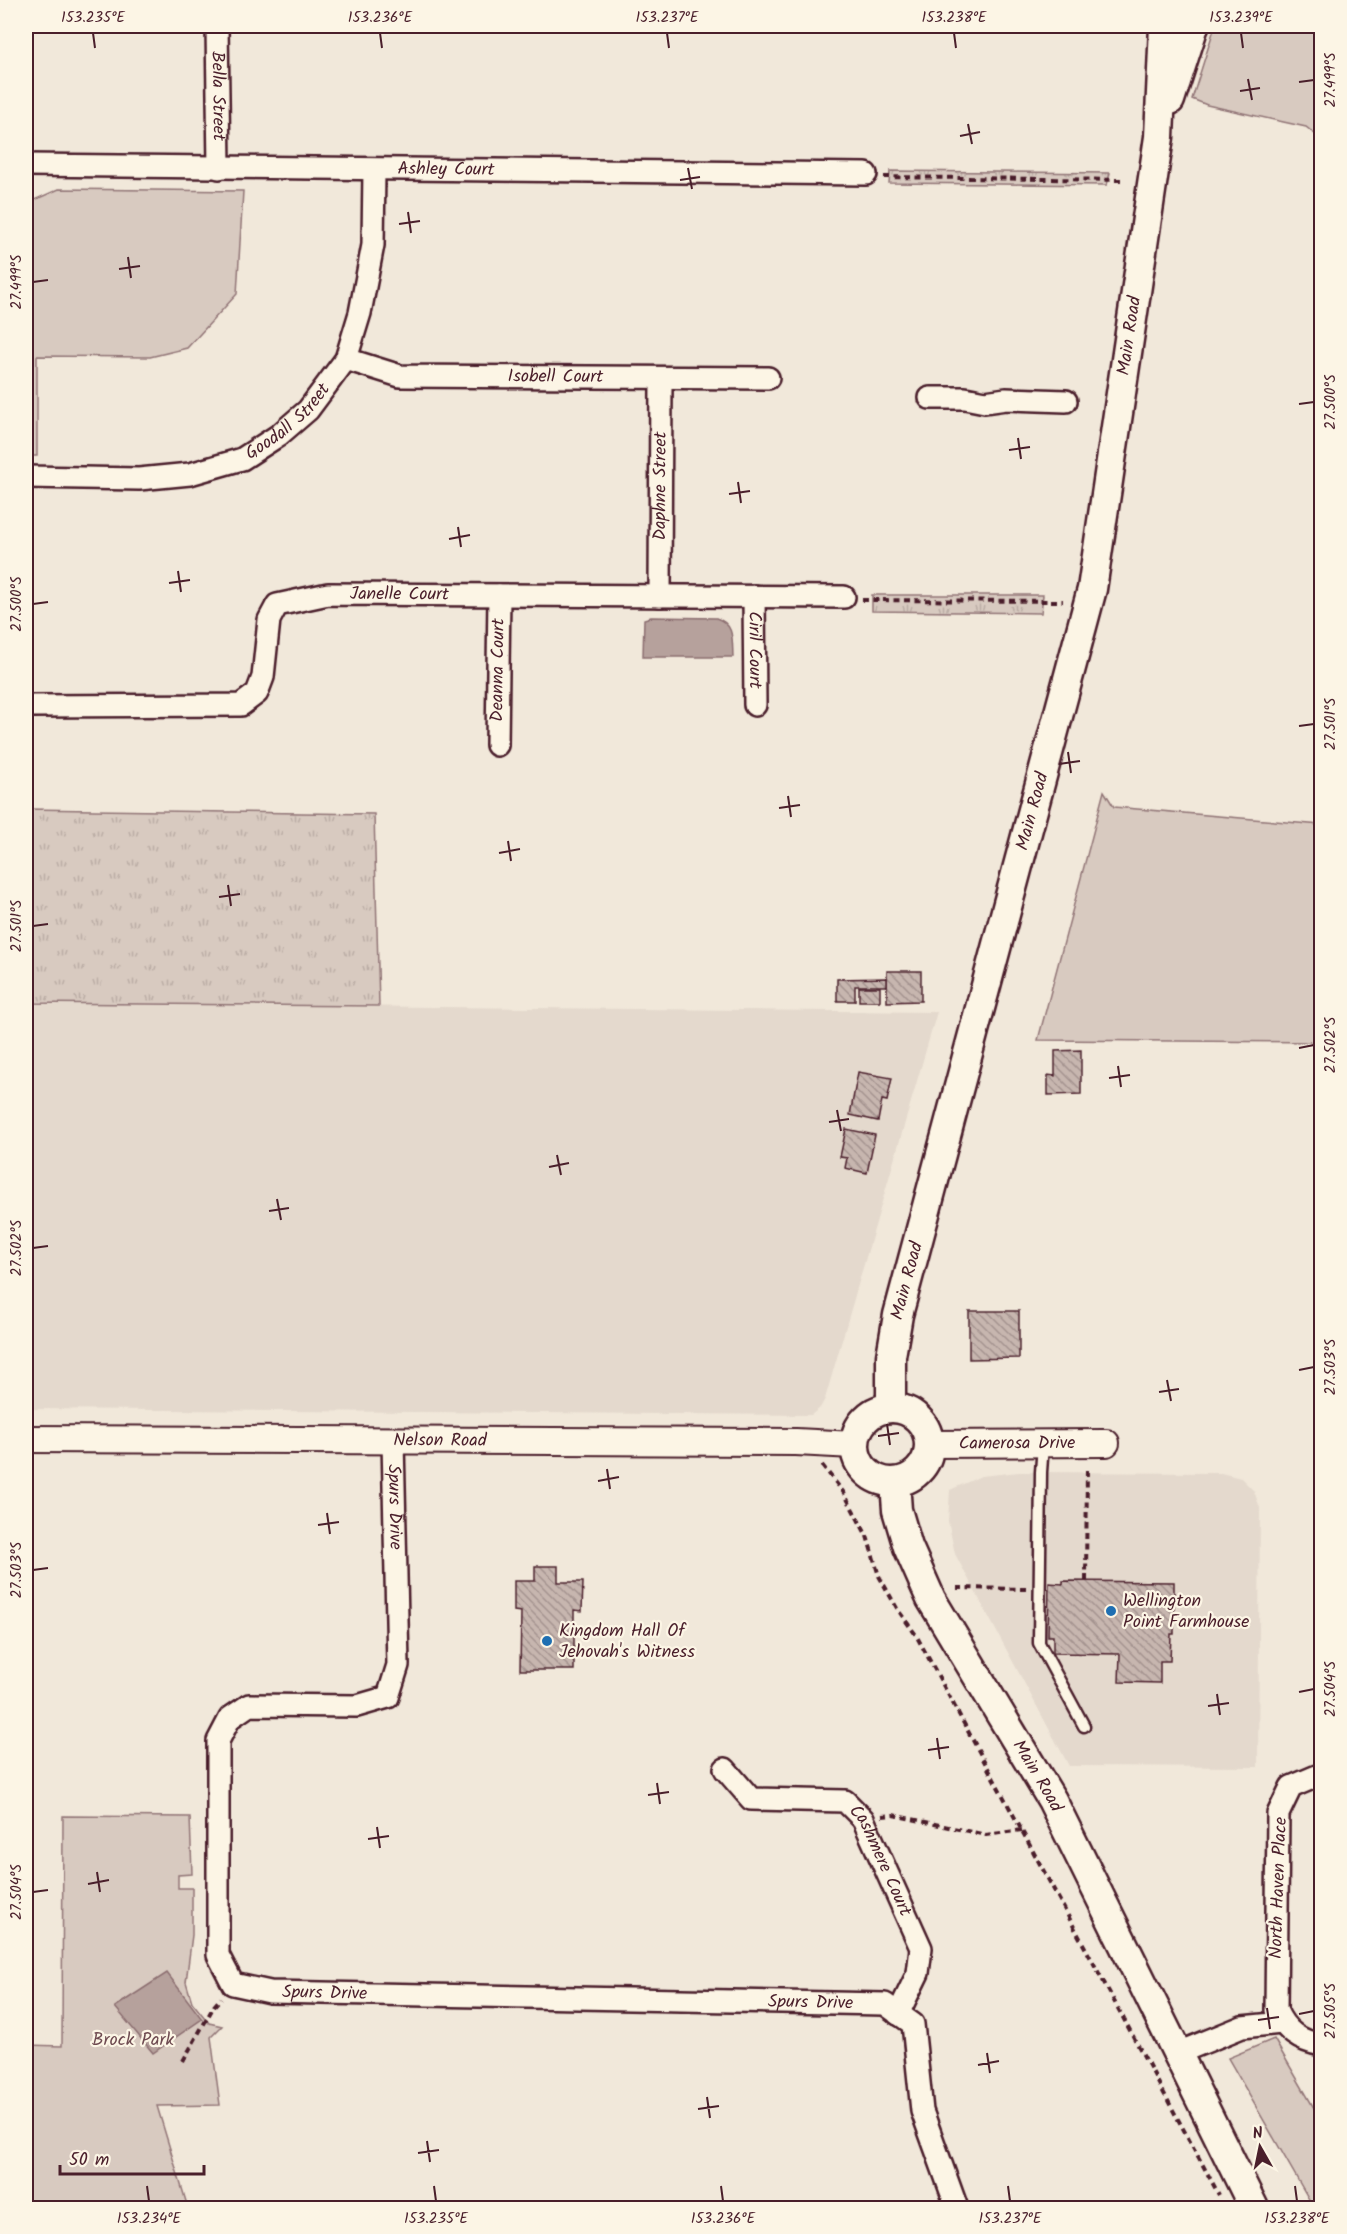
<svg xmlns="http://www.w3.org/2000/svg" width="1347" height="2234" font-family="Kalam,sans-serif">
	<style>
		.built { fill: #e4d9cd }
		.grass { fill: url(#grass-tufts); stroke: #917476; stroke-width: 1.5 }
		.park { fill: #d8cac0; stroke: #917476; stroke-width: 1.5 }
		.water { fill: #b6a19c; stroke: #8b6d6f; stroke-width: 1.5 }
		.building { fill: url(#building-back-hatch); stroke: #4a1f2b; stroke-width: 1.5 }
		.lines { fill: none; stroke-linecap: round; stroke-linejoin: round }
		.service-casing { stroke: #4a1f2b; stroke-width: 15 }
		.minor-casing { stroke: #4a1f2b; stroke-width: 26 }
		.tertiary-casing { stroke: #4a1f2b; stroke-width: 30 }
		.secondary-casing { stroke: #4a1f2b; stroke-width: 33 }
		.path { stroke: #4a1f2b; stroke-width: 4; stroke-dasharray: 6 4.5; stroke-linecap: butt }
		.service { stroke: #fcf5e5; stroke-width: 10 }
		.minor { stroke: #fcf5e5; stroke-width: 21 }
		.tertiary { stroke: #fcf5e5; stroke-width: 26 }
		.secondary { stroke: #fcf5e5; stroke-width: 28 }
		.ticks { fill: none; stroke: #4a1f2b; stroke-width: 2 }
		.poi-dot { fill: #1f6fb2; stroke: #fcf5e5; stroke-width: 2 }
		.labels { text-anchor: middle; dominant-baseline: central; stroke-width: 4.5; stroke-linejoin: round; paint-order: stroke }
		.street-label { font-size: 18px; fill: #4a1f2b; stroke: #fcf5e5 }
		.poi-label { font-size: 18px; fill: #4a1f2b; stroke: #fcf5e5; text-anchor: start }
		.park-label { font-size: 18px; fill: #6e4a50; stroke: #fcf5e5 }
		.neatline { fill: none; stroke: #4a1f2b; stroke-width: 2 }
		.ticks-label { font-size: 15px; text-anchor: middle; fill: #4a1f2b }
	</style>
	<defs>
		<pattern id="grass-tufts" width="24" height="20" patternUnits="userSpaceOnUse" patternTransform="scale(1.5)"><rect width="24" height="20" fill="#d8cac0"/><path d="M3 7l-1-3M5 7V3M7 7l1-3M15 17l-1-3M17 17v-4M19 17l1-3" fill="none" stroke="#bbada5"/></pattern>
		<pattern id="building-back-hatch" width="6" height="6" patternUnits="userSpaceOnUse" patternTransform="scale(1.5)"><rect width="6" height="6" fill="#c7b6af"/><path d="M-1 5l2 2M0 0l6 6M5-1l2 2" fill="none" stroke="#a4938f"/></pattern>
	</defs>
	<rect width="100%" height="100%" fill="#f1e8da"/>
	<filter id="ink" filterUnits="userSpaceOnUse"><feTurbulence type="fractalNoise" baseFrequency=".0167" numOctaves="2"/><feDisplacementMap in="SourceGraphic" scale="12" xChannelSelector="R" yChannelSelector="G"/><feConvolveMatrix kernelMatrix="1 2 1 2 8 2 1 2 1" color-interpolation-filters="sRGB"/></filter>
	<g filter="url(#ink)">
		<g class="built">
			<path d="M 26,1003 L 937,1012 L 825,1399 L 820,1408 L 811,1415 L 26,1409 Z"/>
			<path d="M 1019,1472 L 1221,1473 L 1241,1478 L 1254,1491 L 1260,1508 L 1258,1767 L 1069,1766 L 955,1554 L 948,1521 L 950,1490 L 981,1476 Z"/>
		</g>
		<g class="grass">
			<path d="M 890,171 L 1110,173 L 1107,185 L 889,183 Z"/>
			<path d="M 872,595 L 1043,595 L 1041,613 L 872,611 Z"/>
			<path d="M 26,809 L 374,814 L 379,1006 L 26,1003 Z"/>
		</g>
		<g class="park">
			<path d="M 1215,26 L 1321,26 L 1321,139 L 1306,127 L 1207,105 L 1192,99 Z"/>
			<path d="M 59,189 L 243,191 L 237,294 L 187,348 L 150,357 L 37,356 L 37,456 L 26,456 L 26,202 L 30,202 Z"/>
			<path d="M 1104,791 L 1114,807 L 1321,825 L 1321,1042 L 1038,1040 Z"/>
			<path d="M 63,1816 L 190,1817 L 192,1874 L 178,1875 L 178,1888 L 192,1888 L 192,1935 L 186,1982 L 192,2002 L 209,2023 L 222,2026 L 211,2037 L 220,2105 L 157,2106 L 188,2208 L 26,2208 L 26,2045 L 62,2046 Z"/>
			<path d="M 1274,2039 L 1321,2120 L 1321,2208 L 1314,2208 L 1228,2058 Z"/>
		</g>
		<g class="water">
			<path d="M 651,617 L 716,618 C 735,624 732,640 733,657 L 643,657 L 644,619 Z"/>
			<path d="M 167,1973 L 202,2019 L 153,2053 L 115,2007 Z"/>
		</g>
		<g class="building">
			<path d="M 887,971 L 921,971 L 921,1001 L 887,1002 Z"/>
			<path d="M 887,978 L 887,986 L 855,986 L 855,1001 L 837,1001 L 837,979 Z"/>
			<rect x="859" y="987" width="21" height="14"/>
			<path d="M 1081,1050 L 1081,1094 L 1048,1095 L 1048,1075 L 1055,1076 L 1055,1051 Z"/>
			<path d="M 858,1072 L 892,1078 L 887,1101 L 882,1100 L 878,1121 L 850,1115 Z"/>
			<path d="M 846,1129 L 875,1135 L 867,1173 L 845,1168 L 847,1158 L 840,1157 Z"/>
			<path d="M 969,1311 L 1019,1311 L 1019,1358 L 969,1359 Z"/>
			<path d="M 535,1566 L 558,1566 L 558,1582 L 583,1582 L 582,1611 L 574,1610 L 574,1670 L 520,1670 L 521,1612 L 514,1611 L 514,1581 L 535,1581 Z"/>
			<path d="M 1063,1581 L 1174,1582 L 1174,1634 L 1171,1634 L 1170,1661 L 1160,1661 L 1160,1683 L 1119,1682 L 1120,1654 L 1053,1653 L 1053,1636 L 1048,1636 L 1049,1583 L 1063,1584 Z"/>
		</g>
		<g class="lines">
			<g class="service-casing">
				<path id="service" d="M 1043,1444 L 1041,1472 L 1039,1643 L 1084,1726"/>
			</g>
			<g class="minor-casing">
				<g id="minor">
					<path id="s1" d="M 217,26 L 219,168"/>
					<path id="s2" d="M 26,165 L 866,174"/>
					<path id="s3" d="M 346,359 L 400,376 L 768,378"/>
					<path d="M 930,398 L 965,398 L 985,402 L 1006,399 L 1066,401"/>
					<path id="s4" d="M 26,477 L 139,479 L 190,474 L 242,459 L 279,435 L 308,410 L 346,359 L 360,313 L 373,245 L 374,170"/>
					<path id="s5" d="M 660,596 L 661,378"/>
					<path id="s6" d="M 754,596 L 755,705"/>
					<path id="s7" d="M 30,706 L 241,705 L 257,693 L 263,677 L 269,620 L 277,605 L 328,594 L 844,597"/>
					<path id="s8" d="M 497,745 L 499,595"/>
					<path id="s9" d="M 393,1441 L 398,1665 L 388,1697 L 357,1706 L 249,1705 L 230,1718 L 218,1741 L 218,1955 L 233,1984 L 270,1992 L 885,2004 L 913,2024 L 922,2111 L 957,2208"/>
					<path id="s10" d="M 725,1769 L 751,1799 L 845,1801 L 863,1819 L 921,1948 L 918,1973 L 898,2014"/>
					<path d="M 1322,1776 L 1317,1776 L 1291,1787 L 1278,1814 L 1276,2010 C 1285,2031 1299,2041 1322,2045"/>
					<path d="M 1178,2053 L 1242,2027 L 1281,2023"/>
				</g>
			</g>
			<g class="tertiary-casing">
				<g id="tertiary">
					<path id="s11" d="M 26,1439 L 796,1442 L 854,1445"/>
					<path id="s12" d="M 929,1444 L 1106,1443"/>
				</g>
			</g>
			<g class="secondary-casing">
				<g id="secondary">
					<path d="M 1170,100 L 1194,26"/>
					<circle cx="892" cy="1445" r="37"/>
					<path id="s13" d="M 891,1408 L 891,1356 L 898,1315 L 1092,589 L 1159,137 L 1164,26"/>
					<path id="s14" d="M 895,1482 L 897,1510 L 908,1547 L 931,1599 L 1052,1800 L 1254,2208"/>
				</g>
			</g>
			<g class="path">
				<path d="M 1316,26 L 1316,58 L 1322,76"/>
				<path d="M 884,177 L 1124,180"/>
				<path d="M 862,600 L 1063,601"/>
				<path d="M 822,1465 L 844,1493 L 867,1536 L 879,1576 L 898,1610 L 916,1635 L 1219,2195"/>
				<path d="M 1086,1581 L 1087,1466"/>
				<path d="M 957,1588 L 1027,1589"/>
				<path d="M 882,1816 L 893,1815 L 986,1835 L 1022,1830"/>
				<path d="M 183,2061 L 214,2006 L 221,1998"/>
			</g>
			<use href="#service" class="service"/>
			<use href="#minor" class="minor"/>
			<use href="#tertiary" class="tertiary"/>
			<use href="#secondary" class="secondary"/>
		</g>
	</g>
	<path class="ticks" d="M 93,33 L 95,48M 380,33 L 382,48M 667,33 L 669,48M 954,33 L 956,48M 1241,33 L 1243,48M 1248,79 L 1252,100M 1299,82 L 1314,80M 1240,91 L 1260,88M 968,124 L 972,144M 960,136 L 980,132M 688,168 L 692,189M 680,180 L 700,177M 408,212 L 411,233M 399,224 L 420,221M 128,257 L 131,278M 119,269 L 140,266M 33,282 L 48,280M 1299,404 L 1314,402M 1018,438 L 1021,459M 1009,450 L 1030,447M 738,482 L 741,503M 729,494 L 750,491M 458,527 L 461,547M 449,539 L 470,535M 178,571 L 181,592M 169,583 L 190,580M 33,604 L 48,602M 1299,726 L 1314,724M 1068,752 L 1071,773M 1059,764 L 1080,761M 788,796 L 791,817M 779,808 L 800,805M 508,841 L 511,861M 499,853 L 520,849M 228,885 L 231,906M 219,897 L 240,894M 33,926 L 48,924M 1299,1048 L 1314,1045M 1118,1066 L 1121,1087M 1109,1078 L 1130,1075M 837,1110 L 841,1131M 829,1122 L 849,1119M 557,1155 L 561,1175M 549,1167 L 569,1163M 277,1199 L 281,1220M 269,1211 L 289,1208M 33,1248 L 48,1246M 1299,1370 L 1314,1367M 1167,1380 L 1171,1401M 1159,1392 L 1179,1389M 887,1424 L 890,1445M 878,1436 L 899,1433M 607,1469 L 610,1489M 598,1481 L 619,1477M 327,1513 L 330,1534M 318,1525 L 339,1522M 33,1570 L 48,1568M 1299,1692 L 1314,1689M 1217,1694 L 1220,1715M 1208,1706 L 1229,1703M 937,1738 L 940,1759M 928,1750 L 949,1747M 657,1783 L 660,1804M 648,1795 L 669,1792M 377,1827 L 380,1848M 368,1839 L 389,1836M 97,1872 L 100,1892M 88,1884 L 109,1880M 33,1892 L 48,1890M 1267,2008 L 1270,2029M 1299,2014 L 1314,2011M 1258,2020 L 1279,2017M 987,2053 L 990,2073M 978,2065 L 999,2061M 707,2097 L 710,2118M 698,2109 L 719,2106M 427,2141 L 430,2162M 418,2153 L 439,2150M 147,2186 L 149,2201M 434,2186 L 436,2201M 721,2186 L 723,2201M 1008,2186 L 1010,2201M 1295,2186 L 1297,2201"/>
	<g class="poi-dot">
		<circle cx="1111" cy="1611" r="6"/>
		<circle cx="547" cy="1641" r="6"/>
	</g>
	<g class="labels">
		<g class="street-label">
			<text stroke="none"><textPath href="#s1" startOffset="70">Bella Street</textPath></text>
			<text stroke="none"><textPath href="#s2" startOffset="420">Ashley Court</textPath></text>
			<text stroke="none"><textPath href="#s13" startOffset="1101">Main Road</textPath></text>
			<text stroke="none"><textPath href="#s3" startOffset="212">Isobell Court</textPath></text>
			<text stroke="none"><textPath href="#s4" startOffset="278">Goodall Street</textPath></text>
			<text stroke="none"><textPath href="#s5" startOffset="110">Daphne Street</textPath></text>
			<text stroke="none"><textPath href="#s7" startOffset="446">Janelle Court</textPath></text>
			<text stroke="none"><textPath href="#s6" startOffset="54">Ciril Court</textPath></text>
			<text stroke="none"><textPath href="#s8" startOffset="75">Deanna Court</textPath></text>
			<text stroke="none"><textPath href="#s13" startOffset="615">Main Road</textPath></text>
			<text stroke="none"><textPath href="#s13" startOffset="129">Main Road</textPath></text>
			<text stroke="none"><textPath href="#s11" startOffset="414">Nelson Road</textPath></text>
			<text stroke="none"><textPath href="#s12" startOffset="88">Camerosa Drive</textPath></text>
			<text stroke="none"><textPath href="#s9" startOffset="66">Spurs Drive</textPath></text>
			<text stroke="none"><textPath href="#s14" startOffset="330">Main Road</textPath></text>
			<text stroke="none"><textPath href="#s10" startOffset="204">Cashmere Court</textPath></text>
			<text transform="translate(1279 1888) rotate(-88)">North Haven Place</text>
			<text stroke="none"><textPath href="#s9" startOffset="786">Spurs Drive</textPath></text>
			<text stroke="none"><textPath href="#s9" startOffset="1272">Spurs Drive</textPath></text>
		</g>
		<g class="poi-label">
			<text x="1123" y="1601">Wellington<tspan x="1123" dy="21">Point Farmhouse</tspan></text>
			<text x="559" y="1631">Kingdom Hall Of<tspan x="559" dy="21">Jehovah's Witness</tspan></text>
		</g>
		<g class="park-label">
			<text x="133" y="2040">Brock Park</text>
		</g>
	</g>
	<rect width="1347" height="2234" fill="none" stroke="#fcf5e5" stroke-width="66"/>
	<g transform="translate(1260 2147) rotate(351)" stroke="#fcf5e5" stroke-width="4.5" paint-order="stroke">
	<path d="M0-4.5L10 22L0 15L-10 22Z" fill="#4a1f2b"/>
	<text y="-9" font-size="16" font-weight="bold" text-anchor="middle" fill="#4a1f2b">N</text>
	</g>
	<path d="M60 2165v9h144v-9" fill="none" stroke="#4a1f2b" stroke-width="3"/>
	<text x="69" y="2165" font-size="18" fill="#4a1f2b" stroke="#fcf5e5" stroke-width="4.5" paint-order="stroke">50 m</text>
	<rect x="33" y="33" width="1281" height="2168" class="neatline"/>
	<g class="ticks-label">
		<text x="93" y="22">153.235°E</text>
		<text x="380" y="22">153.236°E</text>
		<text x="667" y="22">153.237°E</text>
		<text x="954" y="22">153.238°E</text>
		<text x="1241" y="22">153.239°E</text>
		<text transform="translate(1330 80) rotate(-90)" y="5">27.499°S</text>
		<text transform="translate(16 282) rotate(-90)" y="5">27.499°S</text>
		<text transform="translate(1330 402) rotate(-90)" y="5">27.500°S</text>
		<text transform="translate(16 604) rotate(-90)" y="5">27.500°S</text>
		<text transform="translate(1330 724) rotate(-90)" y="5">27.501°S</text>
		<text transform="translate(16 926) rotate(-90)" y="5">27.501°S</text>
		<text transform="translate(1330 1045) rotate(-90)" y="5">27.502°S</text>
		<text transform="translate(16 1248) rotate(-90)" y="5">27.502°S</text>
		<text transform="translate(1330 1367) rotate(-90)" y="5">27.503°S</text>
		<text transform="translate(16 1570) rotate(-90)" y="5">27.503°S</text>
		<text transform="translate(1330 1689) rotate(-90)" y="5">27.504°S</text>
		<text transform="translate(16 1892) rotate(-90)" y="5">27.504°S</text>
		<text transform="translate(1330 2011) rotate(-90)" y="5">27.505°S</text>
		<text x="149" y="2223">153.234°E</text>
		<text x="436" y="2223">153.235°E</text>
		<text x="723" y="2223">153.236°E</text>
		<text x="1010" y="2223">153.237°E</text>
		<text x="1297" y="2223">153.238°E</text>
	</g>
</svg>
